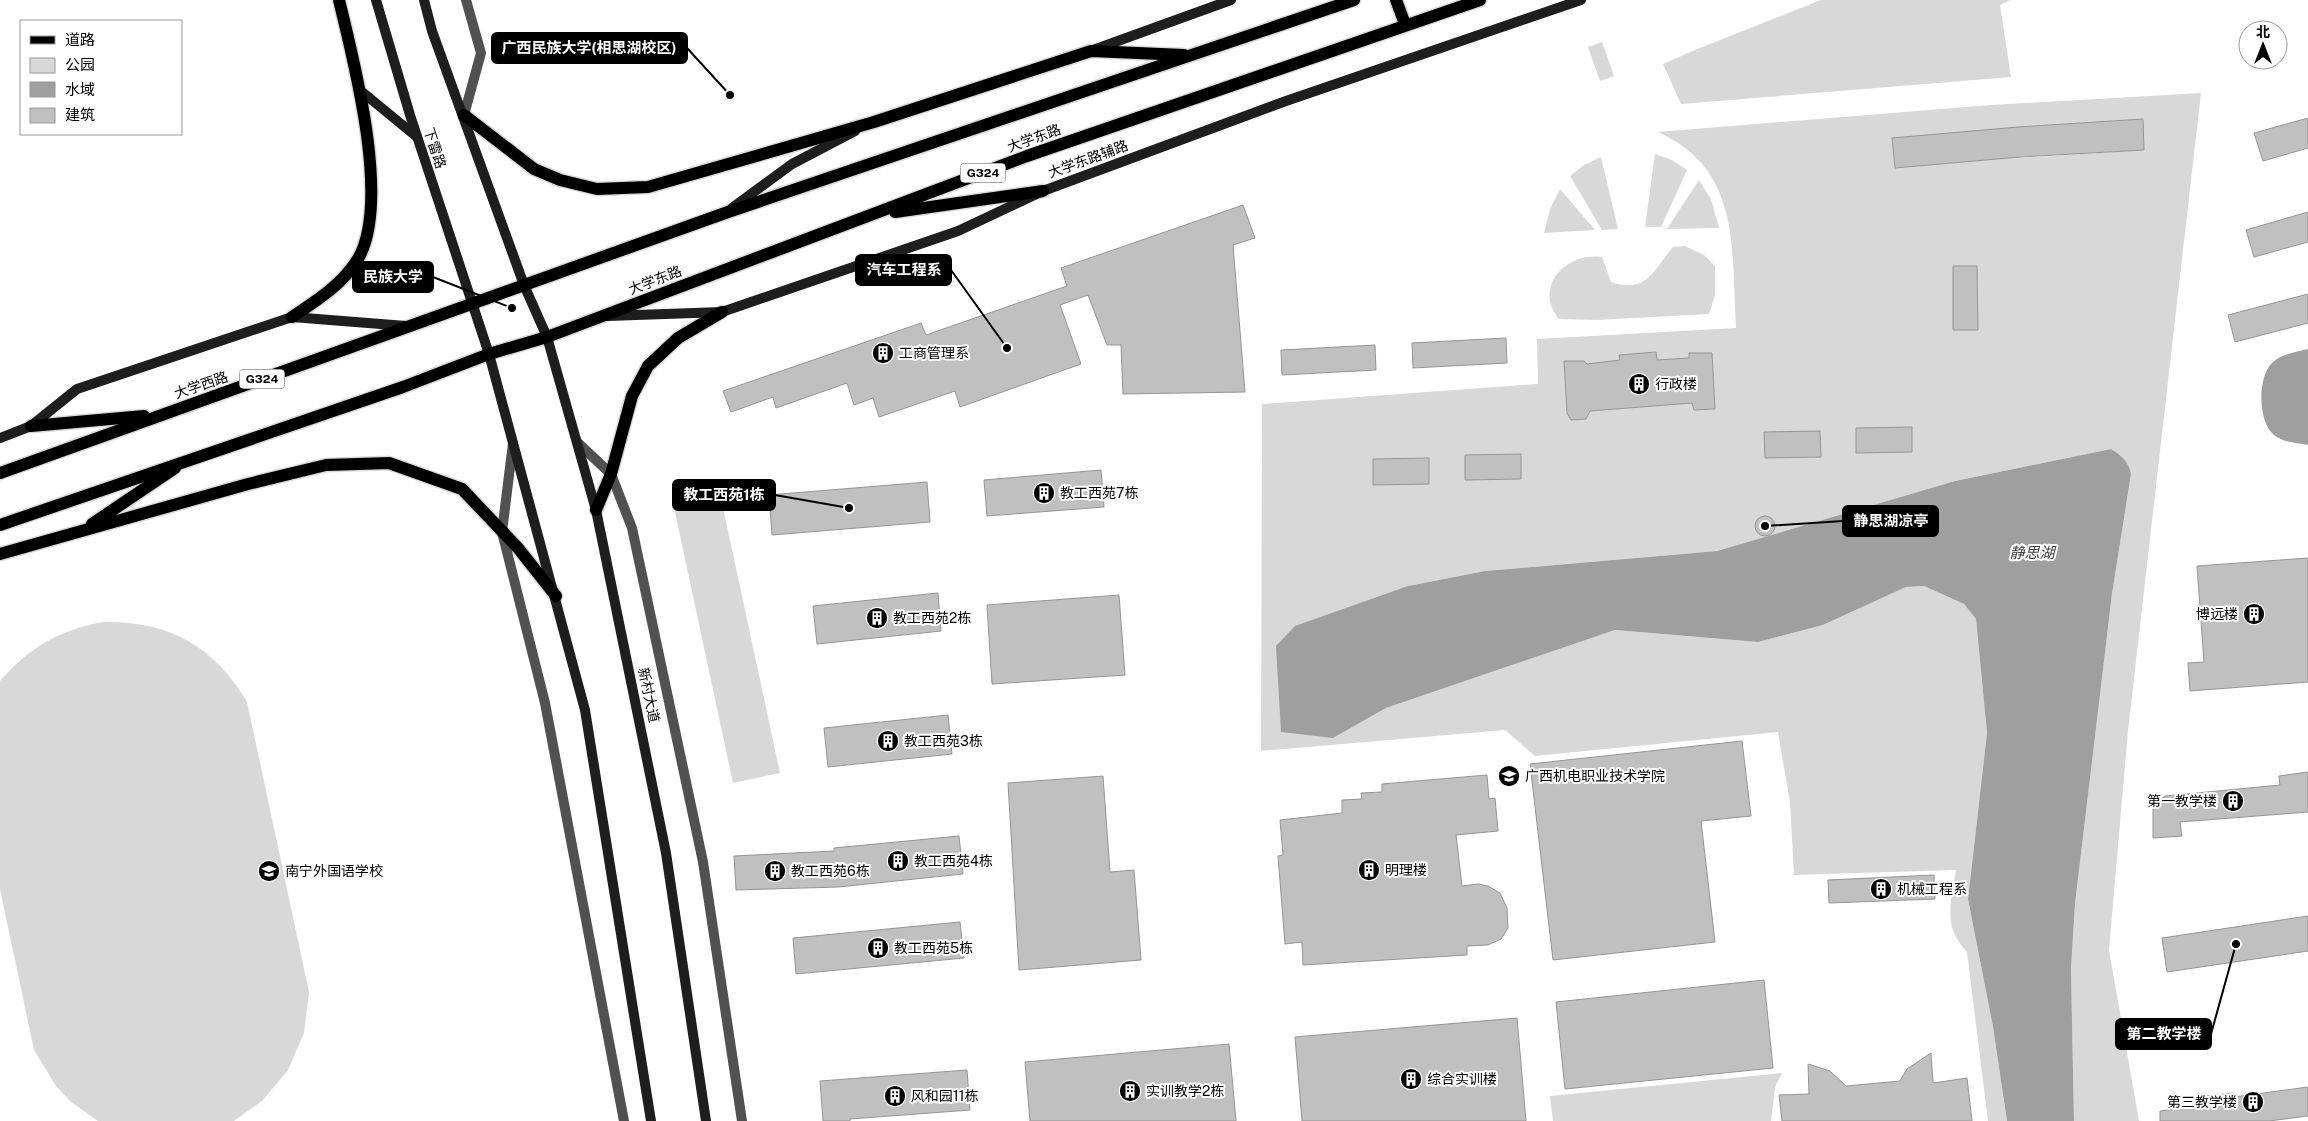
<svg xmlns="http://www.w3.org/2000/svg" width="2308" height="1121" font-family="'Public Sans','Noto Sans SC',sans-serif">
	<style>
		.green { fill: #d8d8d8; fill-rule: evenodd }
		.water { fill: #9f9f9f }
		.building { fill: #c0c0c0; stroke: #959595 }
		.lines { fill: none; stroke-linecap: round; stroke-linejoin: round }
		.primary-casing { stroke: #dbdbdb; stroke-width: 15 }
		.street { stroke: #515151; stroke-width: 10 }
		.secondary { stroke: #1e1e1e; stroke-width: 10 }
		.primary { stroke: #000; stroke-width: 12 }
		.labels { text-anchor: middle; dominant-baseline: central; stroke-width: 4; stroke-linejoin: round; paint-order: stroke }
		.shield { fill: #fff; stroke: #4c4c4c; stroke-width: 1 }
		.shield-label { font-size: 12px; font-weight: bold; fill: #000 }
		.street-label { font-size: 14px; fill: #000; stroke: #fff }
		.poi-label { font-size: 14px; fill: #000; stroke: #fff; text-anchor: start }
		.water-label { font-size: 15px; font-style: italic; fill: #404040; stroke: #fff }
		.leader { fill: none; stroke: #000; stroke-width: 2 }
		.callout-dot { fill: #000; stroke: #fff; stroke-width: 2 }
		.callout { fill: #000; stroke: #000; stroke-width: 2 }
		.callout-label { font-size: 15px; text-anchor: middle; font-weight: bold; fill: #fff }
	</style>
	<rect width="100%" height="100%" fill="#fff"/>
	<g class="green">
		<path d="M 1821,0 L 2011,0 L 2000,5 L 2011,77 L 1681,104 L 1663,64 L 1695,50 Z"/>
		<path d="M 1602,42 L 1614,76 L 1600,81 L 1588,47 Z"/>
		<path d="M 2201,93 L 2128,731 L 2109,950 L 2139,1121 L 2074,1121 L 2071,969 L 2075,904 L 2112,594 L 2131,474 L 2111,449 L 1955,481 L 1717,551 L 1485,571 L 1408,586 L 1333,738 L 1386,708 L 1615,630 L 1758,642 L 1823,625 L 1906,587 L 1924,586 L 1964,604 L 1976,619 L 1987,733 L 1968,899 L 1993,1027 L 2007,1121 L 1988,1121 L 1967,952 C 1942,926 1951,903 1956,870 L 1794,875 L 1790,802 L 1778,732 L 1535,756 L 1505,730 L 1261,751 L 1262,404 L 1538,384 L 1537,339 L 1736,328 C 1731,249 1742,170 1658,132 L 1991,105 ZM 2142,119 L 2144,150 L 2020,158 L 2018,127 ZM 1892,139 L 2010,158 L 1895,168 ZM 1953,266 L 1977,266 L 1978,329 L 1953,329 ZM 1656,352 L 1657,360 L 1689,358 L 1690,353 L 1712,353 L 1715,405 L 1712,410 L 1694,410 L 1692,403 L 1590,411 L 1586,419 L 1571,420 L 1567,413 L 1564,361 L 1584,361 L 1587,364 L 1620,360 L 1619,355 ZM 1912,427 L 1912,452 L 1856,453 L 1856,428 ZM 1764,432 L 1820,432 L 1820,457 L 1765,458 ZM 1521,454 L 1521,479 L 1465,480 L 1465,455 ZM 1429,458 L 1429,483 L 1373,485 L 1373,459 Z"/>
		<path d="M 1655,154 L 1672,160 L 1687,170 L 1661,227 L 1645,227 Z"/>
		<path d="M 1601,157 L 1618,229 L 1602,230 L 1570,176 L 1584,165 Z"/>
		<path d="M 1699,180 L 1711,199 L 1719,228 L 1667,229 Z"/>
		<path d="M 1560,189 L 1595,230 L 1544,233 L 1550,209 Z"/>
		<path d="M 1685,246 L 1704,255 L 1715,266 L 1715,295 L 1709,314 L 1596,320 L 1559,319 C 1533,288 1565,252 1602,257 L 1611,282 C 1648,294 1653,270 1673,247 Z"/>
		<path d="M 719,489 L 780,773 L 733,783 L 672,498 Z"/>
		<path d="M 104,622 C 169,621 214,646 247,702 L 309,992 L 304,1033 L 288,1070 L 262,1101 L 234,1121 L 98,1121 L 71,1102 L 56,1086 L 34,1050 L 0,889 L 0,681 C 28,648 61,629 104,622 Z"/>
		<path d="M 1782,1073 L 1775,1087 L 1771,1121 L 1553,1121 L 1550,1096 Z"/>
	</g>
	<g class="water">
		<path d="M 2308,349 L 2308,445 C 2297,443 2284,443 2274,435 C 2258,423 2257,377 2272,363 C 2281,354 2296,352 2308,349 Z"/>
		<path d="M 2111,449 C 2121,455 2129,462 2131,474 L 2112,594 L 2075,904 L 2071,969 L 2074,1121 L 2007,1121 L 1993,1027 L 1968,899 L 1987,733 L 1976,619 L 1964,604 L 1924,586 L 1906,587 L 1823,625 L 1758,642 L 1615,630 L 1386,708 L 1333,738 L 1281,732 L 1276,646 L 1295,626 L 1408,586 L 1485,571 L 1717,551 L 1955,481 Z"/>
	</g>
	<g class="building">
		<path d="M 2308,118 L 2308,148 L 2263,161 L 2254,133 Z"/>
		<path d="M 2143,119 L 2144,150 L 2020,157 L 1895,168 L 1892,138 L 2018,127 Z"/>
		<path d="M 1243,205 L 1255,238 L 1233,245 L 1245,392 L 1123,394 L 1121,345 L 1107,345 L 1088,295 L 1060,305 L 1081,364 L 960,407 L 955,391 L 879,417 L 873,398 L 854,405 L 847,383 L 776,408 L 773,397 L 731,412 L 723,391 L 921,323 L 926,335 L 1067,286 L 1061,268 Z"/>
		<path d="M 2308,212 L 2308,242 L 2254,257 L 2246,230 Z"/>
		<path d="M 1953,266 L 1977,266 L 1978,330 L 1953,330 Z"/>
		<path d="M 2308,294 L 2308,323 L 2235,342 L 2228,315 Z"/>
		<path d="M 1506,338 L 1507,363 L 1413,368 L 1412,343 Z"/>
		<path d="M 1375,345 L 1376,370 L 1282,375 L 1281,350 Z"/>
		<path d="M 1656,352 L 1657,360 L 1689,358 L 1689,353 L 1712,353 L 1715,409 L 1694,410 L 1692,403 L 1590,411 L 1586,419 L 1571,420 L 1567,413 L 1564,361 L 1584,361 L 1587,364 L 1620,360 L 1619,355 Z"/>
		<path d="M 1912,427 L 1912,452 L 1856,453 L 1856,428 Z"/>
		<path d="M 1820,431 L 1821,457 L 1765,458 L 1764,432 Z"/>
		<path d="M 1521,454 L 1521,479 L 1465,480 L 1465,455 Z"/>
		<path d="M 1429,458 L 1429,484 L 1373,485 L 1373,459 Z"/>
		<path d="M 1101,470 L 1104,507 L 987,516 L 984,480 Z"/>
		<path d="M 927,482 L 930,522 L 772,535 L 769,495 Z"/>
		<circle cx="1765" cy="526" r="10"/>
		<path d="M 2308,558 L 2308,682 L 2190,691 L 2188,663 L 2204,662 L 2197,566 Z"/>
		<path d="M 938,593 L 941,631 L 817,644 L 813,606 Z"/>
		<path d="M 1119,595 L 1125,675 L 992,684 L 987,605 Z"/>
		<path d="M 948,715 L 952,754 L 828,767 L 824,728 Z"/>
		<path d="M 1742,741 L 1751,816 L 1701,821 L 1715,942 L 1553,960 L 1530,764 Z"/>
		<path d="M 2308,772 L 2308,812 L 2180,822 L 2182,836 L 2153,838 L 2153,806 L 2165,796 L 2280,785 L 2279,776 Z"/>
		<path d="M 1487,775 L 1489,799 L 1495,798 L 1498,831 L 1456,835 L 1462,886 L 1478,884 L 1488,886 L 1500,893 L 1507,908 L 1508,928 L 1501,939 L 1488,945 L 1467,946 L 1467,955 L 1303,965 L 1302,942 L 1285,944 L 1278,856 L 1283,855 L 1280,820 L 1342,813 L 1342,800 L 1362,799 L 1361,793 L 1382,792 L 1382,784 Z"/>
		<path d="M 1103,776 L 1110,872 L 1134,870 L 1141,960 L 1019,970 L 1008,783 Z"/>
		<path d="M 959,836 L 963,874 L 838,887 L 736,890 L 734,856 L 834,851 L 834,848 Z"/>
		<path d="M 1934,875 L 1935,899 L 1829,903 L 1828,880 Z"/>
		<path d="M 2308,916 L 2308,951 L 2167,972 L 2162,938 Z"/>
		<path d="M 960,922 L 964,958 L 796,974 L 793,938 Z"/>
		<path d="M 1764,980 L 1773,1068 L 1565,1089 L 1556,1002 Z"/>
		<path d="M 1517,1018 L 1526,1121 L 1302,1121 L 1295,1037 Z"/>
		<path d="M 1229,1044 L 1236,1121 L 1030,1121 L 1025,1062 Z"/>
		<path d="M 1931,1053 L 1933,1083 L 1967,1078 L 1972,1121 L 1782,1121 L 1779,1095 L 1809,1094 L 1808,1064 L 1830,1071 L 1846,1086 L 1900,1081 L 1907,1069 Z"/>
		<path d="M 967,1070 L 970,1110 L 850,1119 L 850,1121 L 823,1121 L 820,1081 Z"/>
		<path d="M 2308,1087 L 2308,1116 L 2269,1121 L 2160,1121 L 2160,1111 L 2198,1106 L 2197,1097 L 2233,1093 L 2234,1097 Z"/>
	</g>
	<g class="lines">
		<g class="primary-casing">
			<g id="primary">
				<path d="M 1396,0 L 1405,24"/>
				<path d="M 464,115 L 534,169 L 560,180 L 597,189 L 648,187 L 874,122 L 1091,51 L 1184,55"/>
				<path d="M 895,212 L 1043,191"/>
				<path d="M 292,317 C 316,301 342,285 358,259 C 391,202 354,62 339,0"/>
				<path d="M 31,426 L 144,416"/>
				<path d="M 0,473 L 728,212 L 1354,0"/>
				<path d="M 596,510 L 611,474 L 632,396 L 648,366 L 678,338 L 722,312"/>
				<path d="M 92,524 L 175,468"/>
				<path d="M 0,525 L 403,387 L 489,354 L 547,337 L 1027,156 L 1480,0"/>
				<path d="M 0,554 L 248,484 L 326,465 L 389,463 L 462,489 L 518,548 L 556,596"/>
			</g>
		</g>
		<g class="street">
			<path d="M 464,115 L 481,53 L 466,0"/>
			<path d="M 513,443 L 502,532 L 545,703 L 624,1121"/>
			<path d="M 578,443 L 611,474 L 632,528 L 703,862 L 742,1121"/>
		</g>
		<g class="secondary">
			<path d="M 376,0 L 410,115 L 489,354 L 585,710 L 651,1121"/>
			<path d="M 424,0 L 432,31 L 524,285 L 547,337 L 596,510 L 666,853 L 706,1121"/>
			<path d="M 1093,50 L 1231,0"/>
			<path d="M 361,91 L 417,137"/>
			<path d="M 732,208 L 792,164 L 855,131"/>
			<path d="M 608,316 L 722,312 L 958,231 L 1043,191 L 1286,101 L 1581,0"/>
			<path d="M 0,438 L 31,426 L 77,389 L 292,317 L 406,326"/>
		</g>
		<use href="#primary" class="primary"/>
	</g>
	<defs>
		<g id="building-disc" transform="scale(1.125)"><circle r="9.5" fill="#000" stroke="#fff"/><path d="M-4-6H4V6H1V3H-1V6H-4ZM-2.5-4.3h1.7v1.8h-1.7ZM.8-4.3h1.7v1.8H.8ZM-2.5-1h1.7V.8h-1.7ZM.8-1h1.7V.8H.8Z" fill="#fff"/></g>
		<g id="university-disc" transform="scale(1.125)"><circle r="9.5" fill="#000" stroke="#fff"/><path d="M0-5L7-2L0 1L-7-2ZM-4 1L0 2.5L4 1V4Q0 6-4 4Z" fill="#fff"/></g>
		<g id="school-disc" transform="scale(1.125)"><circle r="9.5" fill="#000" stroke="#fff"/><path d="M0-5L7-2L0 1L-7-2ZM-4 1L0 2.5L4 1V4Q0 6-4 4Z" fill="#fff"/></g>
	</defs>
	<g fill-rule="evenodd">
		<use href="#building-disc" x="883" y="353"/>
		<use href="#building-disc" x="1639" y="384"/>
		<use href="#building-disc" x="1044" y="493"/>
		<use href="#building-disc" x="2254" y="614"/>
		<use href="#building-disc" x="877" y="618"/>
		<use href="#building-disc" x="888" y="741"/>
		<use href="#university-disc" x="1509" y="776"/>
		<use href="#building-disc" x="2233" y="801"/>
		<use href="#building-disc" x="898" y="861"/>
		<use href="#building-disc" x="1369" y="870"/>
		<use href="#school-disc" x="269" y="871"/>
		<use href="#building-disc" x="775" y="871"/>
		<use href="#building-disc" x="1881" y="889"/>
		<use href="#building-disc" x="878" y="948"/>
		<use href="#building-disc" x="1411" y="1079"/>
		<use href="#building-disc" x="1130" y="1091"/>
		<use href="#building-disc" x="895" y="1096"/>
		<use href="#building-disc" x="2253" y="1102"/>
	</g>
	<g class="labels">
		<g class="shield">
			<rect x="960.5" y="163.5" width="45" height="19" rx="4"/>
			<rect x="239.5" y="369.5" width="45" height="19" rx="4"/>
		</g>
		<g class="shield-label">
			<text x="983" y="173">G324</text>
			<text x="262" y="379">G324</text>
		</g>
		<g class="street-label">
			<text transform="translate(1034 138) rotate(-20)">大学东路</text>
			<text transform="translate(435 148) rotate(72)">下雷路</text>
			<text transform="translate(1088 159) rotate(-20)">大学东路辅路</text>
			<text transform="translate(655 280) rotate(-21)">大学东路</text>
			<text transform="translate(201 385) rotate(-19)">大学西路</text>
			<text transform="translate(649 695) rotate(78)">新村大道</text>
		</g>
		<g class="poi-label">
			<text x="899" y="353">工商管理系</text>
			<text x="1655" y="384">行政楼</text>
			<text x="1060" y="493">教工西苑7栋</text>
			<text x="2238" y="614" text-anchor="end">博远楼</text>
			<text x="893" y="618">教工西苑2栋</text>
			<text x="904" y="741">教工西苑3栋</text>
			<text x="1525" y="776">广西机电职业技术学院</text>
			<text x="2217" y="801" text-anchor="end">第一教学楼</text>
			<text x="914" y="861">教工西苑4栋</text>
			<text x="1385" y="870">明理楼</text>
			<text x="285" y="871">南宁外国语学校</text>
			<text x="791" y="871">教工西苑6栋</text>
			<text x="1897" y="889">机械工程系</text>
			<text x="894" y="948">教工西苑5栋</text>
			<text x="1427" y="1079">综合实训楼</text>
			<text x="1146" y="1091">实训教学2栋</text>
			<text x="911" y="1096">风和园11栋</text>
			<text x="2237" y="1102" text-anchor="end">第三教学楼</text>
		</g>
		<g class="water-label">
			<text x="2032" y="552">静思湖</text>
		</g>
	</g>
	<path class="leader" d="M730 95L687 48M1007 348L951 270M512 308L433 277M849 508L775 495M1765 526L1843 521M2236 944L2211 1034"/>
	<g class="callout-dot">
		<circle cx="730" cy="95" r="5"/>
		<circle cx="1007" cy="348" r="5"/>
		<circle cx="512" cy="308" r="5"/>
		<circle cx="849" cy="508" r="5"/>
		<circle cx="1765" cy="526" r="5"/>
		<circle cx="2236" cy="944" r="5"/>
	</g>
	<g class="callout">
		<rect x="492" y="33" width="195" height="30" rx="5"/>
		<rect x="856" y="255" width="95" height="30" rx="5"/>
		<rect x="353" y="262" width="80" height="30" rx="5"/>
		<rect x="673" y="480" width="102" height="30" rx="5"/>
		<rect x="1843" y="506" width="95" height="30" rx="5"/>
		<rect x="2116" y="1019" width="95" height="30" rx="5"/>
	</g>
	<g class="callout-label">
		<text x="589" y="53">广西民族大学(相思湖校区)</text>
		<text x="904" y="275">汽车工程系</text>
		<text x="393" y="282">民族大学</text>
		<text x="724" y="500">教工西苑1栋</text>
		<text x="1891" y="526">静思湖凉亭</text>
		<text x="2164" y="1039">第二教学楼</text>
	</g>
	<rect x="20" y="20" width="162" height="115" fill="#ffffff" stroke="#999999"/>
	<rect x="30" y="36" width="25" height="8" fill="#000000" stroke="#999999"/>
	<text x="65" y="45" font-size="15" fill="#000000">道路</text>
	<rect x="30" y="58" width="25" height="15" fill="#d8d8d8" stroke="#999999"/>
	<text x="65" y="70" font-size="15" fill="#000000">公园</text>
	<rect x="30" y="82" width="25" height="15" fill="#9f9f9f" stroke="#999999"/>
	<text x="65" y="95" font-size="15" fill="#000000">水域</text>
	<rect x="30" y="108" width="25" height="15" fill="#c0c0c0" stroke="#999999"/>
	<text x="65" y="120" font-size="15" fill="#000000">建筑</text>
	<g transform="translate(2263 45)"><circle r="24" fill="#ffffff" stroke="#999999"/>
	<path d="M0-4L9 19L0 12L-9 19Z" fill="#000000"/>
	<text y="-8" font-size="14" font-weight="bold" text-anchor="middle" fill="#000000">北</text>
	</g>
</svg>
